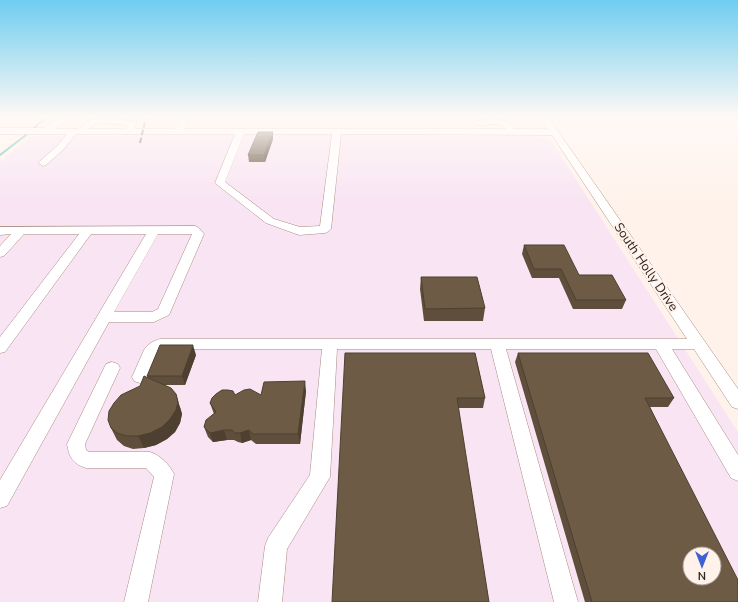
<svg xmlns="http://www.w3.org/2000/svg" width="738" height="602" font-family="'Nunito Sans',sans-serif">
	<style>
		.industrial { fill: #f8e4f3; fill-rule: evenodd }
		.lines { fill: none; stroke-linecap: round; stroke-linejoin: round }
		.stream { stroke: #4fb5b9; stroke-width: 2 }
		.minor-casing { stroke: #aa8c7e; stroke-width: 1 }
		.minor { fill: #fff; fill-rule: evenodd }
		.rail { stroke: #675a54; stroke-width: 2; stroke-dasharray: 5.5 2.5; stroke-linecap: butt }
		.wall { fill: #5f4e3b }
		.shaded-wall { fill: #4d4030 }
		.building { fill: #6e5b45; stroke: #4d4030; fill-rule: evenodd }
		.labels { text-anchor: middle; dominant-baseline: central; stroke-width: 4; stroke-linejoin: round; paint-order: stroke }
		.street-label { font-size: 13px; fill: #322620; stroke: #fff2eb }
	</style>
	<rect width="100%" height="100%" fill="#fff2eb"/>
	<path class="industrial" d="M 325,135 L 534,136 L 550,139 L 738,432 L 738,602 L 0,602 L 0,162 L 31,137 L 35,136 ZM 690,554 L 714,554 L 714,578 L 690,578 Z"/>
	<g class="lines">
		<g class="stream">
			<path d="M 33,129 L 46,117"/>
			<path d="M 0,155 L 26,135"/>
		</g>
		<g class="minor-casing">
			<g id="minor">
				<path d="M 59,117 L 69,117 L 56,129 L 78,129 L 91,120 L 104,118 L 122,119 L 135,122 L 136,124 L 135,129 L 174,129 L 180,124 L 177,117 L 185,117 L 188,124 L 184,129 L 506,129 C 494,118 482,130 474,123 L 475,121 C 489,118 505,116 514,129 L 548,129 L 540,117 L 548,117 L 738,389 L 738,409 L 732,407 L 694,349 L 672,349 L 738,455 L 738,481 L 731,478 L 656,349 L 506,349 L 578,602 L 554,602 L 491,349 L 337,349 L 330,477 L 287,549 L 282,602 L 258,602 L 265,546 L 268,538 L 310,475 L 322,349 L 163,349 L 158,353 L 146,381 L 140,383 L 134,381 L 132,377 L 144,350 C 148,344 153,341 160,339 L 687,339 L 552,135 L 341,134 L 331,229 L 329,231 L 325,233 L 299,235 L 266,223 L 215,183 L 235,134 L 76,134 L 63,150 L 46,165 L 43,166 L 38,163 L 40,161 L 57,146 L 67,134 L 0,134 L 0,128 L 45,128 ZM 104,123 L 127,125 L 126,129 L 88,129 L 96,124 ZM 244,134 L 332,134 L 320,226 L 300,227 L 274,219 L 225,182 Z"/>
				<path d="M 195,226 L 199,228 L 204,234 L 169,315 L 154,322 L 109,322 L 7,506 L 0,508 L 0,480 L 146,234 L 91,234 L 5,352 L 0,353 L 0,337 L 79,234 L 24,234 L 4,256 L 0,257 L 0,246 L 11,234 L 0,235 L 0,227 ZM 158,234 L 192,234 L 158,309 L 152,312 L 114,312 Z"/>
				<path d="M 112,362 L 118,364 L 120,368 L 85,444 L 86,450 L 89,452 L 150,452 C 160,455 169,464 174,474 L 148,602 L 124,602 L 154,477 L 146,468 L 86,468 C 73,464 69,457 67,444 L 104,368 L 106,364 Z"/>
			</g>
		</g>
		<use href="#minor" class="minor"/>
		<path class="rail" d="M 140,143 L 146,117"/>
	</g>
	<g class="wall">
		<path d="M 273,132 L 273,139 L 265,162 L 249,162 L 248,155 Z"/>
		<path d="M 524,245 L 626,300 L 622,309 L 573,309 L 559,278 L 532,278 L 522,254 Z"/>
		<path d="M 421,277 L 485,308 L 483,321 L 424,321 L 420,289 Z"/>
		<path d="M 475,353 L 485,398 L 483,408 L 458,408 L 332,602 Z"/>
		<path d="M 518,353 L 674,398 L 668,407 L 650,407 L 738,602 L 585,602 L 515,362 Z"/>
		<path d="M 196,355 L 185,385 L 164,385 L 180,407 L 182,414 L 180,423 L 175,432 L 167,439 L 156,445 L 144,448 L 133,449 L 124,446 L 117,440 L 111,428 L 140,386 L 148,378 L 147,376 Z"/>
		<path d="M 306,391 L 300,444 L 256,444 L 251,440 L 242,443 L 238,442 L 234,440 L 227,440 L 213,442 L 208,437 L 204,427 L 214,414 L 210,403 L 235,395 L 261,395 Z"/>
	</g>
	<g class="shaded-wall">
		<path d="M 273,132 L 273,139 L 265,162 L 264,155 Z"/>
		<path d="M 193,345 L 196,355 L 185,385 L 182,376 Z"/>
		<path d="M 305,381 L 306,391 L 300,444 L 298,434 Z"/>
		<path d="M 176,394 L 182,414 L 180,423 L 175,432 L 167,439 L 156,445 L 144,448 L 138,436 Z"/>
		<path d="M 224,430 L 227,440 L 213,442 L 210,433 Z"/>
		<path d="M 249,430 L 251,440 L 242,443 L 240,433 Z"/>
	</g>
	<g class="building">
		<path d="M 258,132 L 273,132 L 264,155 L 248,155 Z"/>
		<path d="M 524,245 L 564,245 L 579,275 L 612,275 L 626,300 L 576,300 L 561,269 L 534,269 Z"/>
		<path d="M 421,277 L 477,277 L 485,308 L 425,309 Z"/>
		<path d="M 160,345 L 193,345 L 182,376 L 147,376 Z"/>
		<path d="M 345,353 L 475,353 L 485,398 L 457,398 L 489,602 L 332,602 Z"/>
		<path d="M 518,353 L 648,353 L 674,398 L 645,398 L 738,580 L 738,602 L 592,602 ZM 690,554 L 714,554 L 714,578 L 690,578 Z"/>
		<path d="M 144,376 L 171,388 L 176,394 L 178,402 L 176,410 L 170,419 L 162,427 L 150,433 L 138,436 L 127,436 L 117,433 L 111,428 L 108,420 L 109,411 L 114,403 L 121,395 L 140,386 Z"/>
		<path d="M 305,381 L 298,434 L 253,434 L 249,430 L 240,433 L 235,433 L 232,430 L 224,430 L 210,433 L 204,427 L 206,420 L 216,412 L 210,403 L 212,398 L 216,394 L 222,390 L 228,390 L 233,391 L 235,395 L 244,390 L 250,389 L 261,395 L 264,382 Z"/>
	</g>
	<linearGradient id="sky" x2="0" y2="1"><stop stop-color="#6fcdf0"/><stop offset="0.58" stop-color="#fff9f6"/><stop offset="1" stop-color="#fff9f6" stop-opacity="0"/></linearGradient>
	<rect width="738" height="202" fill="url(#sky)"/>
	<g class="labels">
		<g class="street-label">
			<text transform="translate(646 267) rotate(56)">South Holly Drive</text>
		</g>
	</g>
	<g transform="translate(702 566) rotate(180)"><circle r="19" fill="#fff2eb" stroke="#ada09a"/>
	<path d="M0-3L7 15L0 10L-7 15Z" fill="#3d61d3"/>
	<text y="-6" font-size="11" font-weight="bold" text-anchor="middle" fill="#322620">N</text>
	</g>
</svg>
